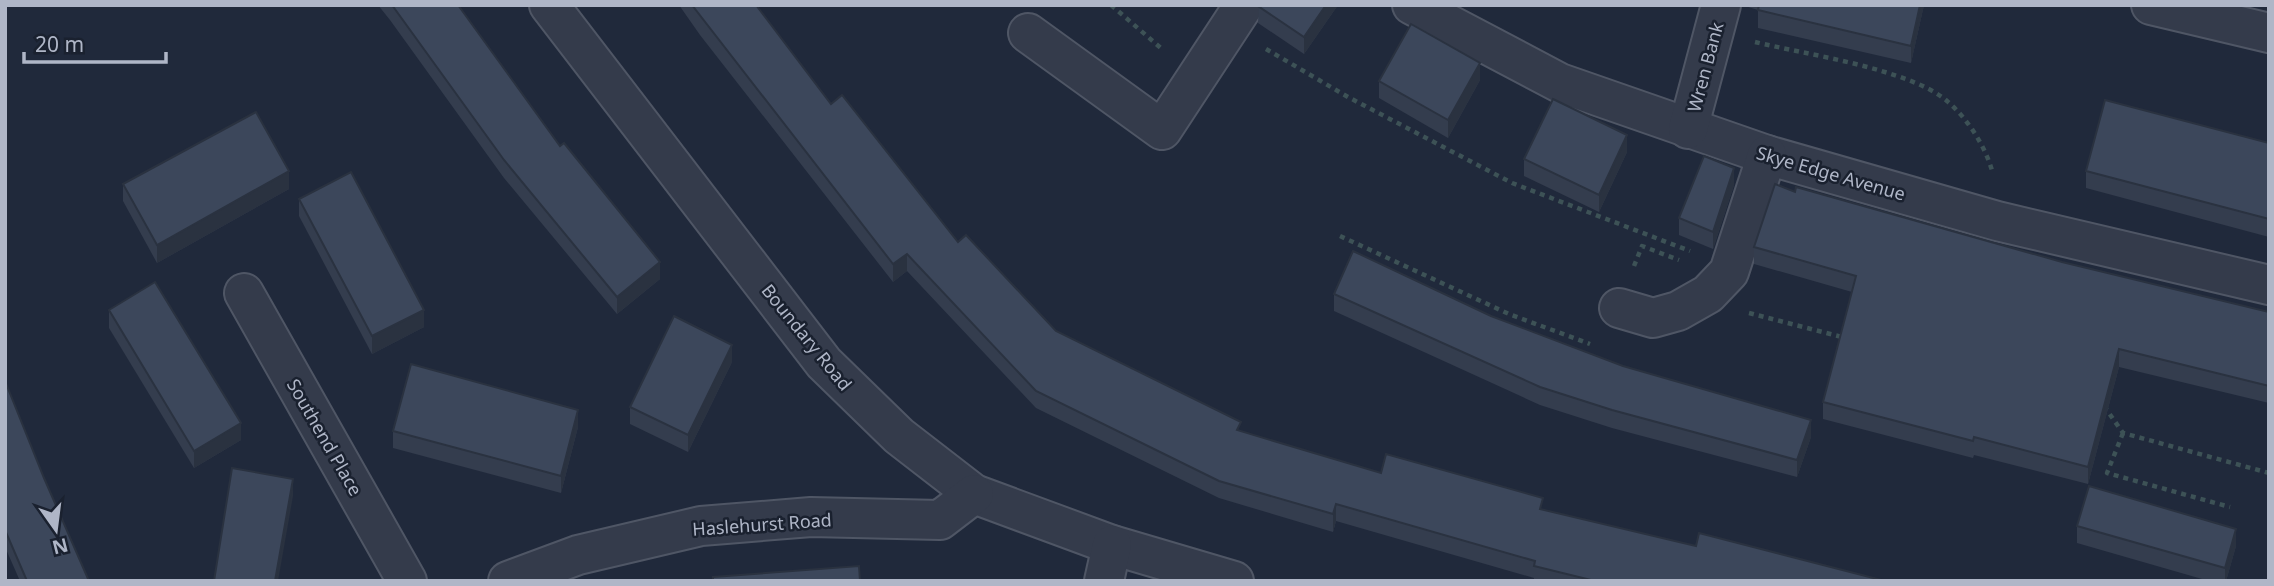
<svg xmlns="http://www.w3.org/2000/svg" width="2274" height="586" font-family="'Noto Sans',sans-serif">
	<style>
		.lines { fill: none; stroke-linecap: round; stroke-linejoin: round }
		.street-casing { stroke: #4f5665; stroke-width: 42 }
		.path { stroke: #3d5256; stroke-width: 4.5; stroke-dasharray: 5 5; stroke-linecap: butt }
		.street { stroke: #343b4b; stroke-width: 38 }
		.wall { fill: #343d4e }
		.shaded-wall { fill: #2a3240 }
		.building { fill: #3c475b; stroke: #2a3240; stroke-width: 2 }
		.labels { text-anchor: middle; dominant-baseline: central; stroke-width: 5; stroke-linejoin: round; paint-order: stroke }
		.street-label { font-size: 18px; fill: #afb6c7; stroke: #1a212f }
	</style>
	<rect width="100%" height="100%" fill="#20293b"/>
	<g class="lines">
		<g class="street-casing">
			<g id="street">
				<path d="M 549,5 L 824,363 L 899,436 L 974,494 L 1112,545 L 1234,581"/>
				<path d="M 1412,5 L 1560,83 L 1767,155 L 1997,221 L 2269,285"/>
				<path d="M 2151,5 L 2269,33"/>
				<path d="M 1028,33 L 1162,130 L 1244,5"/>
				<path d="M 1688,129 L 1721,5"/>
				<path d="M 244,293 L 407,581"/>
				<path d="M 1619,308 L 1653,318 L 1678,311 L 1708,294 L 1729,272 L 1767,155"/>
				<path d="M 508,581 L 578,555 L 701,526 L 811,517 L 940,520 L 974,494"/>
				<path d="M 1104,581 L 1112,545"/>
			</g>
		</g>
		<g class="path">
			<path d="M 1111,5 L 1162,49"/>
			<path d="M 1755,42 C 1804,54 1910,69 1947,101 C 1968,119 1986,147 1993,174"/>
			<path d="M 1266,49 L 1348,97 L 1512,183 L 1690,251"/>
			<path d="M 1340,236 L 1509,314 L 1590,344"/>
			<path d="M 1634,266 L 1642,246 L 1679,260"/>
			<path d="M 1749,313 L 1846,338"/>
			<path d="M 2104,406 L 2123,433 L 2269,473"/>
			<path d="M 2123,433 L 2107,473 L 2230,507"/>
		</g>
		<use href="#street" class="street"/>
	</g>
	<g class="wall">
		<path d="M 378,5 L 458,5 L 560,146 L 660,279 L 617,314 L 504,178 L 390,20 Z"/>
		<path d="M 679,5 L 756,5 L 831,104 L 958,242 L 1056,331 L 1241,432 L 1381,473 L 1696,546 L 1885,581 L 1534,581 L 1534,578 L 1336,521 L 1333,532 L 1219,498 L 1036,408 L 907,271 L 893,282 L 700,35 Z"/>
		<path d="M 1259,5 L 1338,5 L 1304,54 L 1258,23 Z"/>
		<path d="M 1742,5 L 1924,5 L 1911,63 L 1758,28 L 1758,10 Z"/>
		<path d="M 1480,80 L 1448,138 L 1379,98 L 1379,81 Z"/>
		<path d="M 2269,143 L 2269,237 L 2086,188 L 2086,171 Z"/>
		<path d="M 1627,152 L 1599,212 L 1524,176 L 1524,159 Z"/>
		<path d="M 123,184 L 289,189 L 157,263 L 123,201 Z"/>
		<path d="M 1734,185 L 1713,249 L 1679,235 L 1679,218 Z"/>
		<path d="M 1795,192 L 2062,262 L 2269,312 L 2269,403 L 2119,367 L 2088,484 L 1974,455 L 1973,458 L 1823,419 L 1823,402 L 1852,292 L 1754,264 L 1754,247 Z"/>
		<path d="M 299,199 L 424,327 L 372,354 L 299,216 Z"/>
		<path d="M 1334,294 L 1491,316 L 1811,437 L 1797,477 L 1612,428 L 1540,405 L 1334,311 Z"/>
		<path d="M 109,310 L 241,440 L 194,468 L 109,328 Z"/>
		<path d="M 732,362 L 688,452 L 630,424 L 630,407 Z"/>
		<path d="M 5,381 L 44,478 L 89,581 L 20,581 L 5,547 Z"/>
		<path d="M 578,427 L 561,493 L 393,448 L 393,431 Z"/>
		<path d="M 2077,526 L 2236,546 L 2226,581 L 2209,581 L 2077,543 Z"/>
	</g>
	<g class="shaded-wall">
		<path d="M 1326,5 L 1338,5 L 1304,54 L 1304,37 Z"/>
		<path d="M 1920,5 L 1924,5 L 1911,63 L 1911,46 Z"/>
		<path d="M 1480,63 L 1480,80 L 1448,138 L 1448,120 Z"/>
		<path d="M 1627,135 L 1627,152 L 1599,212 L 1599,195 Z"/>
		<path d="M 1734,168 L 1734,185 L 1713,249 L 1713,232 Z"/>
		<path d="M 289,171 L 289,189 L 157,263 L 157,245 Z"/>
		<path d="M 907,254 L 907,271 L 893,282 L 893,264 Z"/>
		<path d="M 660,262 L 660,279 L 617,314 L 617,297 Z"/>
		<path d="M 424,310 L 424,327 L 372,354 L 372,336 Z"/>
		<path d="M 732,345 L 732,362 L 688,452 L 688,435 Z"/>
		<path d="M 2119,349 L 2119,367 L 2088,484 L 2088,467 Z"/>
		<path d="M 578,410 L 578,427 L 561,493 L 561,476 Z"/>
		<path d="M 1811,420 L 1811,437 L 1797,477 L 1797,460 Z"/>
		<path d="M 241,423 L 241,440 L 194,468 L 194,451 Z"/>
		<path d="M 293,479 L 293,496 L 278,581 L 275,581 Z"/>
		<path d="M 1336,504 L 1336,521 L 1333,532 L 1333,514 Z"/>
		<path d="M 2236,529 L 2236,546 L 2226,581 L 2225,581 L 2225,568 Z"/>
	</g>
	<g class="building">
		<path d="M 392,5 L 458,5 L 560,146 L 564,143 L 660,262 L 617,297 L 504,160 Z"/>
		<path d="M 692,5 L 756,5 L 831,104 L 842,95 L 958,242 L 966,235 L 1056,331 L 1241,422 L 1237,430 L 1381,473 L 1386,454 L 1543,498 L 1540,509 L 1696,546 L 1699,533 L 1885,581 L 1595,581 L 1534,566 L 1535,561 L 1336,504 L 1333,514 L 1219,481 L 1036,391 L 907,254 L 893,264 Z"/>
		<path d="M 1259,5 L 1326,5 L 1304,37 L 1258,6 Z"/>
		<path d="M 1759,5 L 1920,5 L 1911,46 L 1758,10 Z"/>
		<path d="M 1411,24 L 1480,63 L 1448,120 L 1379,81 Z"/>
		<path d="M 1553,99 L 1627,135 L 1599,195 L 1524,159 Z"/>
		<path d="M 2105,100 L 2269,143 L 2269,219 L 2086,171 Z"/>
		<path d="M 256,112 L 289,171 L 157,245 L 123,184 Z"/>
		<path d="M 1704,156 L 1734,168 L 1713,232 L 1679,218 Z"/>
		<path d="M 351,172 L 424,310 L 372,336 L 299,199 Z"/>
		<path d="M 1775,184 L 1795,192 L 1796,187 L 2062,262 L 2269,312 L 2269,386 L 2119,349 L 2088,467 L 1974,437 L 1973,441 L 1823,402 L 1856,276 L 1754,247 Z"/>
		<path d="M 1353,251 L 1491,316 L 1623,366 L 1811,420 L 1797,460 L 1612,410 L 1540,387 L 1334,294 Z"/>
		<path d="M 155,282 L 241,423 L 194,451 L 109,310 Z"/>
		<path d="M 674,316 L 732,345 L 688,435 L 630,407 Z"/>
		<path d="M 411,364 L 578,410 L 561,476 L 393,431 Z"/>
		<path d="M 5,381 L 44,478 L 89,581 L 27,581 L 5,530 Z"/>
		<path d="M 232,468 L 293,479 L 275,581 L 214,581 Z"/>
		<path d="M 2089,486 L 2236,529 L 2225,568 L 2077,526 Z"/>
		<path d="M 859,566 L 860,581 L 713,581 L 713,577 Z"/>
	</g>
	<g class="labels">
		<g class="street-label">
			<text transform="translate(1705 67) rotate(-75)">Wren Bank</text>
			<text transform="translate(1831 173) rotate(16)">Skye Edge Avenue</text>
			<text transform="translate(807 337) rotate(51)">Boundary Road</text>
			<text transform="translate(325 437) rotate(60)">Southend Place</text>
			<text transform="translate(762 524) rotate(-4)">Haslehurst Road</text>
		</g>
	</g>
	<rect width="2274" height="586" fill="none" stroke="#afb6c7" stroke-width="14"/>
	<g transform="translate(56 530) rotate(166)" stroke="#1a212f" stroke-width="5" paint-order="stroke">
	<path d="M0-5L12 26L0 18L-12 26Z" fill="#afb6c7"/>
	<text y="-10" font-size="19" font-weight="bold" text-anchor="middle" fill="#afb6c7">N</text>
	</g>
	<path d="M24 52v10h142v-10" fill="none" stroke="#afb6c7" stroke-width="3.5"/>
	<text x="35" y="52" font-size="21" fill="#afb6c7" stroke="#1a212f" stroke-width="5" paint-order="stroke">20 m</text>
</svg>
